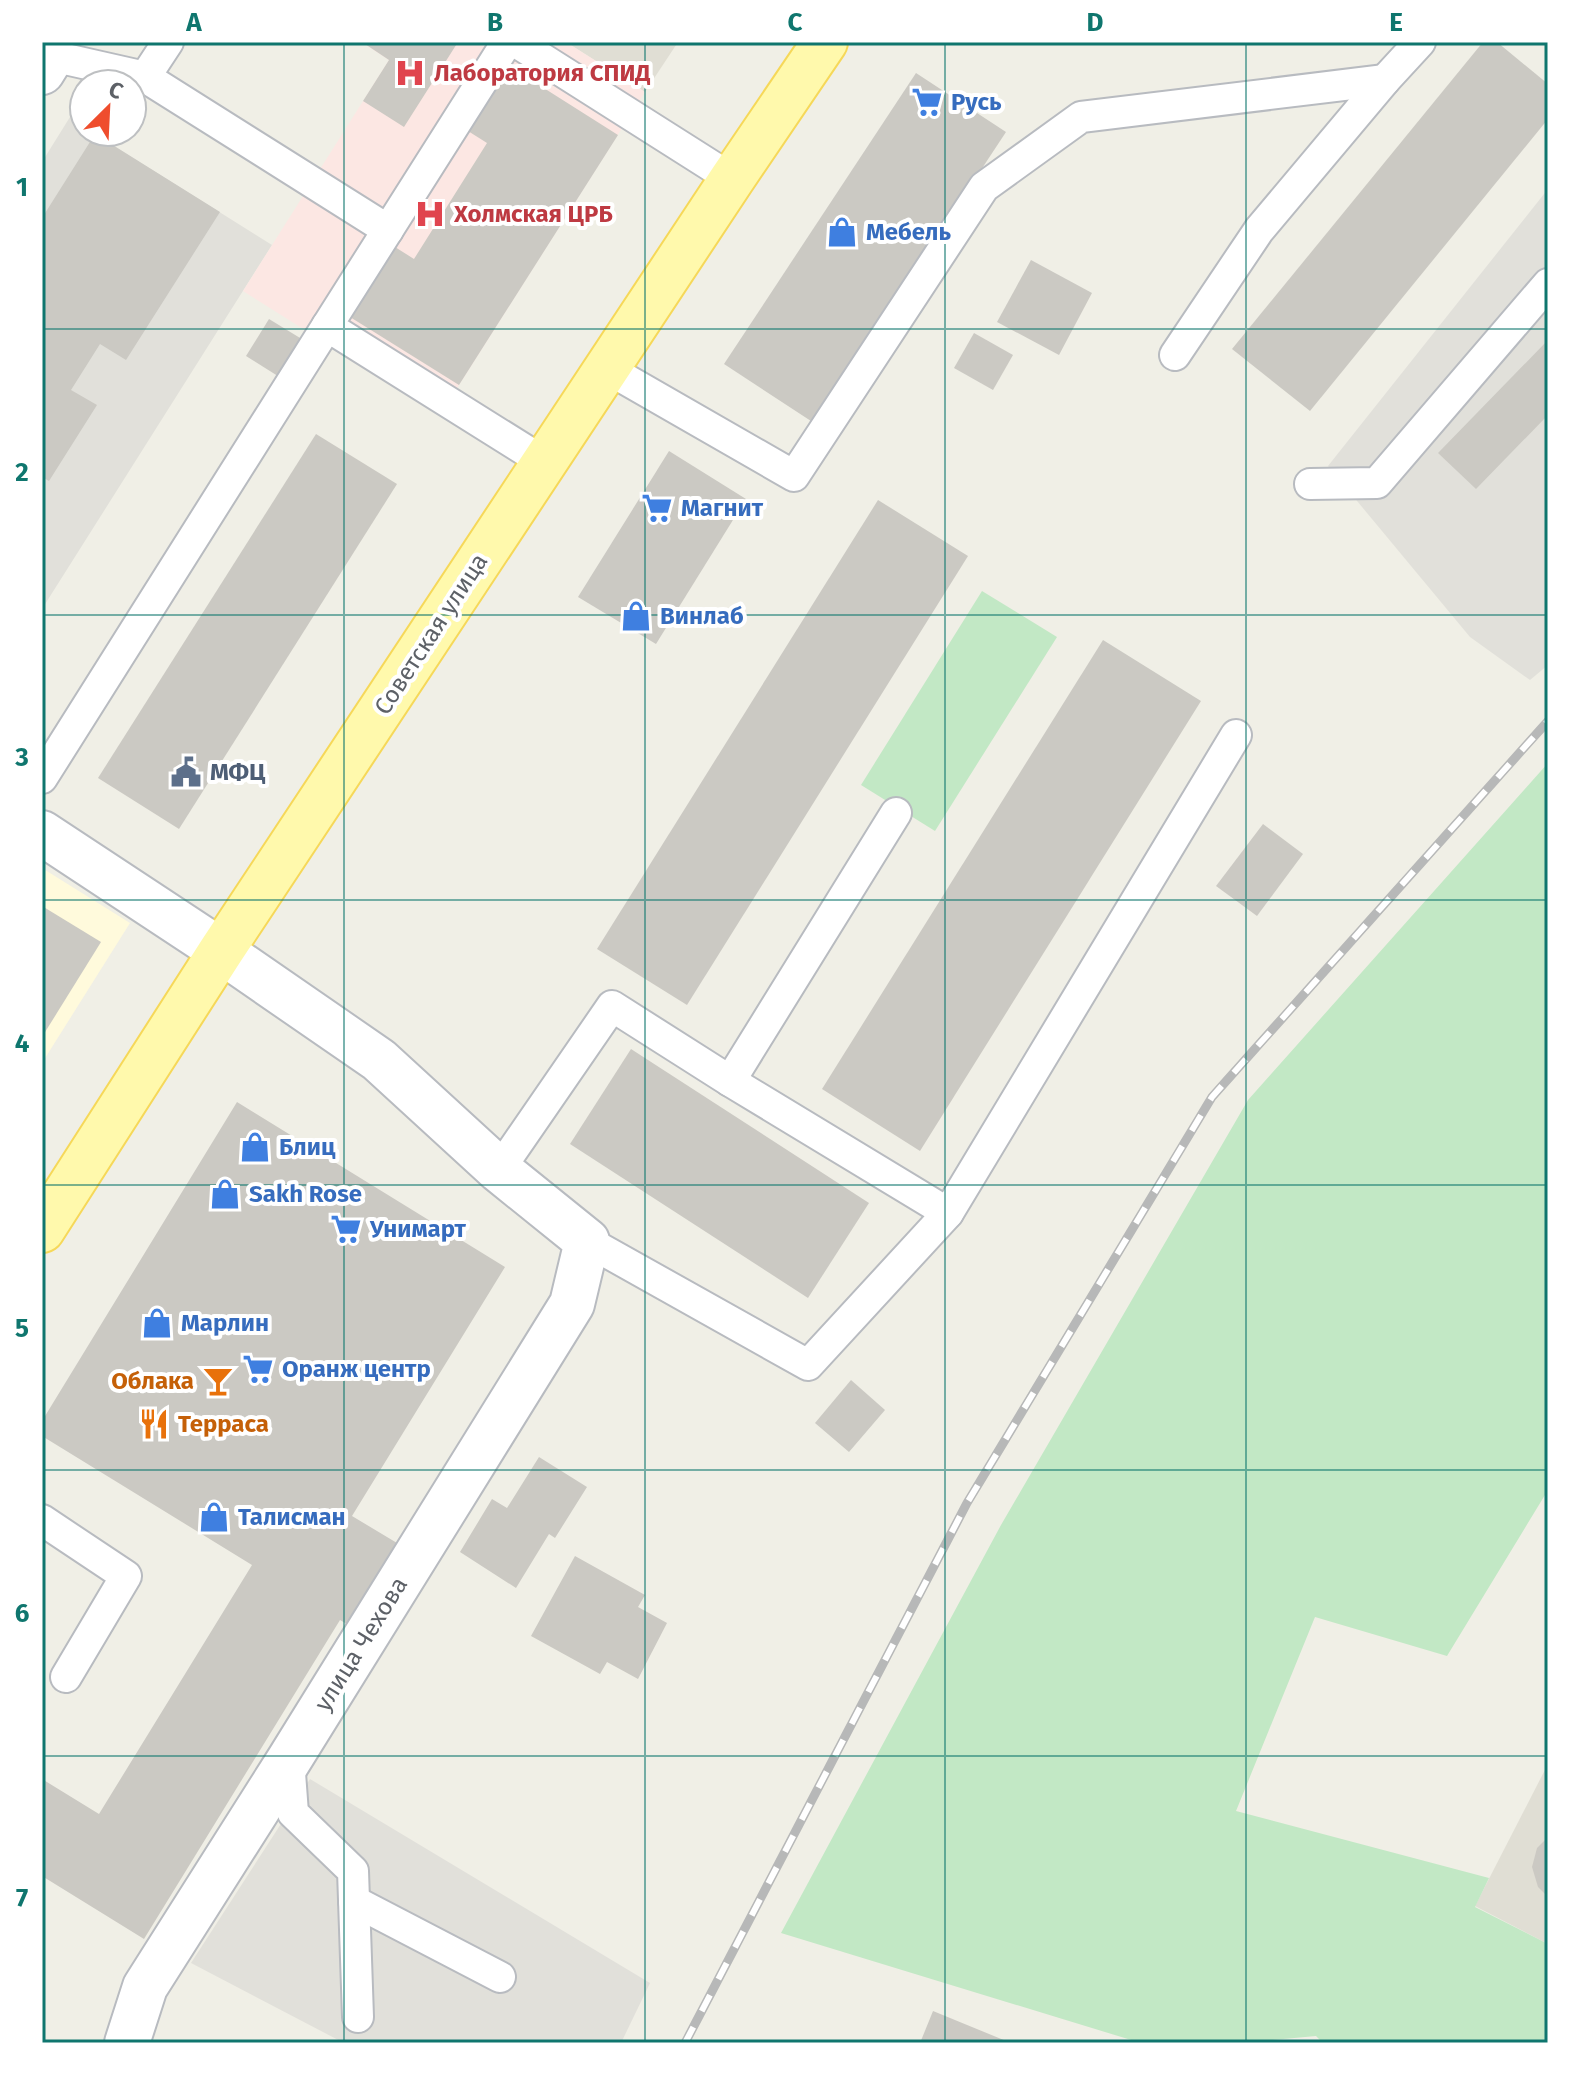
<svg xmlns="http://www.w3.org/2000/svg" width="1590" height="2085" font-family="'Fira Sans',sans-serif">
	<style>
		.commercial { fill: #fffadc }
		.industrial { fill: #e1e0da }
		.education { fill: #e0ded4 }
		.medical { fill: #fce7e3 }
		.green { fill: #c2e8c5 }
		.building { fill: #cbc9c3 }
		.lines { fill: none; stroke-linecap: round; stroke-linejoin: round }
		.service-casing { stroke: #b8bbc0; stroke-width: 34 }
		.minor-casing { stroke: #b8bbc0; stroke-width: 48 }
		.primary-casing { stroke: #f6d859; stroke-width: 48 }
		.service { stroke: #fff; stroke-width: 30 }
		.minor { stroke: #fff; stroke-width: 44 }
		.primary { stroke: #fff9ac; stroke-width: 44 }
		.rail-casing { stroke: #b7b8b8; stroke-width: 9 }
		.rail { stroke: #fff; stroke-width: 6; stroke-dasharray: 18; stroke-linecap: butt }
		.grid { fill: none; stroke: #0f766e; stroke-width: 2; stroke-opacity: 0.55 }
		.labels { text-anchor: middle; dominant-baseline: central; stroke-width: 8; stroke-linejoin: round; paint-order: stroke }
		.health-label { font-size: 24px; font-weight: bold; fill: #be3a42; stroke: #fff; text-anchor: start }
		.shop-label { font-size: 24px; font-weight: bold; fill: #366cbe; stroke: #fff; text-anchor: start }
		.street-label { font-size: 24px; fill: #5d6167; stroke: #fff }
		.service-label { font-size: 24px; font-weight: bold; fill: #4e5e75; stroke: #fff; text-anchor: start }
		.food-label { font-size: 24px; font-weight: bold; fill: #c56008; stroke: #fff; text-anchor: end }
		.neatline { fill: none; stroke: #0f766e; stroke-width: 3 }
		.grid-label { font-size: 26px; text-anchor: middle; font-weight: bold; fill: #0f766e }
	</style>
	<rect width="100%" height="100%" fill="#f0efe6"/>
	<path class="commercial" d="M 42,868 L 130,923 L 42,1063 Z"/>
	<g class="industrial">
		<path d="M 70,117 L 84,127 L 84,132 L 92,132 L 272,245 L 42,609 L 42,162 Z"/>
		<path d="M 1548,189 L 1548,665 L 1530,680 L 1470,637 L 1328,466 Z"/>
		<path d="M 310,1779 L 650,1983 L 621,2043 L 344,2043 L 191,1963 Z"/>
	</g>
	<g class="education">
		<path d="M 566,42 L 678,42 L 645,92 Z"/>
		<path d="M 1548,1764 L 1548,1944 L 1475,1906 Z"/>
	</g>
	<path class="medical" d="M 361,42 L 566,42 L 645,92 L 440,415 L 243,291 L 389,60 Z"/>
	<g class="green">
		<path d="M 982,591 L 1057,637 L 935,831 L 861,785 Z"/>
		<path d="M 1548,763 L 1548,1490 L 1447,1656 L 1315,1617 L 1236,1811 L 1489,1878 L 1475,1907 L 1548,1944 L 1548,2043 L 1323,2043 L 1316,2036 L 1238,2043 L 1141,2043 L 781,1933 L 1001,1525 L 1248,1100 Z"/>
	</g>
	<g class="building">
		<path d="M 366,42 L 458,42 L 404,127 L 363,101 L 389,60 L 365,44 Z"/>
		<path d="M 1483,42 L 1497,42 L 1548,84 L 1548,119 L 1310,411 L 1232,349 Z"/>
		<path d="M 509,66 L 618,135 L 459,385 L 350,317 L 395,247 L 414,259 L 487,143 L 468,131 Z"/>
		<path d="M 916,73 L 1006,132 L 814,423 L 724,364 Z"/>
		<path d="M 95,134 L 220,212 L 126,360 L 100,344 L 71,390 L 97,405 L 49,481 L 42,477 L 42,218 Z"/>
		<path d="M 1031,260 L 1092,293 L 1059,355 L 997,322 Z"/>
		<path d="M 269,319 L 305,341 L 281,378 L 246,356 Z"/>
		<path d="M 974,333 L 1013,355 L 993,390 L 954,368 Z"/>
		<path d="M 1548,340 L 1548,415 L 1476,489 L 1438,453 Z"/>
		<path d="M 316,434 L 397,484 L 179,829 L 98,778 Z"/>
		<path d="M 669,451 L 746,499 L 656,644 L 578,597 Z"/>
		<path d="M 878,500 L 968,556 L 687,1005 L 597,949 Z"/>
		<path d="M 1103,640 L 1201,701 L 920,1151 L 822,1089 Z"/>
		<path d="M 1263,824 L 1303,854 L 1257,916 L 1216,886 Z"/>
		<path d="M 42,906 L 101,942 L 42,1037 Z"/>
		<path d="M 631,1049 L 869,1203 L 808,1298 L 570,1144 Z"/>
		<path d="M 237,1102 L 505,1267 L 352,1516 L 402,1546 L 352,1627 L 340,1620 L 144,1939 L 42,1876 L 42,1779 L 99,1814 L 252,1565 L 42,1436 L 42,1421 Z"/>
		<path d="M 851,1380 L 885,1410 L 849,1452 L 815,1423 Z"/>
		<path d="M 539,1457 L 587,1487 L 555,1538 L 549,1534 L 516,1588 L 460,1552 L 492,1499 L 507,1508 Z"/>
		<path d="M 575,1556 L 645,1595 L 638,1607 L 667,1623 L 638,1679 L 607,1662 L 600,1674 L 531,1636 Z"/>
		<path d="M 1548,1837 L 1548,1897 L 1538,1887 L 1532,1867 L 1537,1848 Z"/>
		<path d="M 933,2011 L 1011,2043 L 920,2043 Z"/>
	</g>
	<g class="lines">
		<g class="service-casing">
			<g id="service">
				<path d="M 507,42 L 327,326 L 544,462"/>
				<path d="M 516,42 L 732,179"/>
				<path d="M 52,56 L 145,77 L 168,42"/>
				<path d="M 145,77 L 388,230"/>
				<path d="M 1175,355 L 1259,230 L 1385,80 L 1420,42"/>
				<path d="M 606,368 L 794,476 L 984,187 L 1081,117 L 1385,80"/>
				<path d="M 1310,484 L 1377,483 L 1548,284"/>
				<path d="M 42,778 L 327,326"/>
				<path d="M 730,1081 L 896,813"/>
				<path d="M 499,1170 L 612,1006 L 730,1081 L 948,1213"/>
				<path d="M 587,1241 L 808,1365 L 948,1213 L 1236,735"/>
				<path d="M 42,1520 L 126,1576 L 66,1677"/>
				<path d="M 289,1760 L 293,1813 L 353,1871 L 358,2017"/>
				<path d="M 354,1901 L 500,1977"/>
			</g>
		</g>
		<g class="minor-casing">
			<g id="minor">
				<path d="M 42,72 L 52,56 L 45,42"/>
				<path d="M 42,833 L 221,951 L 379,1060 L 499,1170 L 587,1241 L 572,1304 L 289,1760 L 145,1987 L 127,2043"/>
			</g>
		</g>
		<g class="primary-casing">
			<path id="primary" d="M 42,1230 L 221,951 L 732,179 L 825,42"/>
		</g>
		<use href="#service" class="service"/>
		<use href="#minor" class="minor"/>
		<use href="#primary" class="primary"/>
		<g class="rail-casing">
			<path id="rail" d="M 685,2043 L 967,1503 L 1212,1097 L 1548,721"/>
		</g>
		<use href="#rail" class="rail"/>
	</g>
	<path class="grid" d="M 344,42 L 344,2043M 645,42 L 645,2043M 945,42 L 945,2043M 1246,42 L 1246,2043M 42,329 L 1548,329M 42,615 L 1548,615M 42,900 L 1548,900M 42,1185 L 1548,1185M 42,1470 L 1548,1470M 42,1756 L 1548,1756"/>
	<defs>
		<g id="hospital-bare" transform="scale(2.4)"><path d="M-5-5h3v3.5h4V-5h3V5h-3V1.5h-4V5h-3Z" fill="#e0444e" stroke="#fff" stroke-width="2.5" paint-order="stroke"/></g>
		<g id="supermarket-bare" transform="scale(2.4)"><path d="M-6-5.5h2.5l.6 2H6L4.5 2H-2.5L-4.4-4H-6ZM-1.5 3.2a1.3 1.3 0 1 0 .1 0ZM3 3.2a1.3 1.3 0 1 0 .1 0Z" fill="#3f7fe0" stroke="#fff" stroke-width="2.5" paint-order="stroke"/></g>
		<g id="shop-bare" transform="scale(2.4)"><path d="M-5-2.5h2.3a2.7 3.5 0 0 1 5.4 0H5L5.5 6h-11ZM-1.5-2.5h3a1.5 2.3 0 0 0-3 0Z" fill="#3f7fe0" stroke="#fff" stroke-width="2.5" paint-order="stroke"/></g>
		<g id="civic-bare" transform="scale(2.4)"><path d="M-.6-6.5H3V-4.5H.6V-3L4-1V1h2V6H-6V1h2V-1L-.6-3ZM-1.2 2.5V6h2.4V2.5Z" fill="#5c6f8a" stroke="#fff" stroke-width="2.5" paint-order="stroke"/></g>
		<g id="bar-bare" transform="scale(2.4)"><path d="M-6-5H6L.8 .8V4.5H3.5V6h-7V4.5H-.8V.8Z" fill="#e8710a" stroke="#fff" stroke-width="2.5" paint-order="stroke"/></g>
		<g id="restaurant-bare" transform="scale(2.4)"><path d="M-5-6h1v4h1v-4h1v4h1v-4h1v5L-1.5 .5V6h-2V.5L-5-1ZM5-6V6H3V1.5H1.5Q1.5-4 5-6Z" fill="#e8710a" stroke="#fff" stroke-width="2.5" paint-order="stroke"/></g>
	</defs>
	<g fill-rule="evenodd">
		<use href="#hospital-bare" x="410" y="73"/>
		<use href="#supermarket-bare" x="927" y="102"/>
		<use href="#hospital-bare" x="430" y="214"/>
		<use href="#shop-bare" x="842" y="232"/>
		<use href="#supermarket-bare" x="657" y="508"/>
		<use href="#shop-bare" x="636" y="616"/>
		<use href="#civic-bare" x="186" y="772"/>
		<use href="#shop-bare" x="255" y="1147"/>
		<use href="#shop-bare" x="225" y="1194"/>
		<use href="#supermarket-bare" x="346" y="1229"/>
		<use href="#shop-bare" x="157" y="1323"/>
		<use href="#supermarket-bare" x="258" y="1369"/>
		<use href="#bar-bare" x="218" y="1381"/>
		<use href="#restaurant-bare" x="154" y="1424"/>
		<use href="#shop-bare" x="214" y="1517"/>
	</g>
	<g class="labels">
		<g class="health-label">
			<text x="434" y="73">Лаборатория СПИД</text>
			<text x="454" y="214">Холмская ЦРБ</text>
		</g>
		<g class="shop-label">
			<text x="951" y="102">Русь</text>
			<text x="866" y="232">Мебель</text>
			<text x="681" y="508">Магнит</text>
			<text x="660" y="616">Винлаб</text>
			<text x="279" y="1147">Блиц</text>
			<text x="249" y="1194">Sakh Rose</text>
			<text x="370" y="1229">Унимарт</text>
			<text x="181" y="1323">Марлин</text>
			<text x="282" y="1369">Оранж центр</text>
			<text x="238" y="1517">Талисман</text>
		</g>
		<g class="street-label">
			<text transform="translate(431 634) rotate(-57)">Советская улица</text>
			<text transform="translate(361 1644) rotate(-58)">улица Чехова</text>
		</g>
		<g class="service-label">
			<text x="210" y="772">МФЦ</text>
		</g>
		<g class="food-label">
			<text x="194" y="1381">Облака</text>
			<text x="178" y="1424" text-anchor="start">Терраса</text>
		</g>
	</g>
	<rect width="1590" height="2085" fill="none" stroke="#ffffff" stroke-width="88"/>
	<g transform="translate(108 108) rotate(24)"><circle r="38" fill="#ffffff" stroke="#bec0c2" stroke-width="2"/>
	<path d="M0-6L14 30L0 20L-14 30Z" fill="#ef4d2d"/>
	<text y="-12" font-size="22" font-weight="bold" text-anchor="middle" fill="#5d6167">С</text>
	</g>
	<rect x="44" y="44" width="1502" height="1997" class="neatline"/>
	<g class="grid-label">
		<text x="194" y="31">A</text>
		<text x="495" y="31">B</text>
		<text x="795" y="31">C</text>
		<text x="1095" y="31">D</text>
		<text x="1396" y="31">E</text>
		<text x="22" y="196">1</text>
		<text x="22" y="481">2</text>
		<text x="22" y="766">3</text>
		<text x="22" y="1052">4</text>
		<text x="22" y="1337">5</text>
		<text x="22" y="1622">6</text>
		<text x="22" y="1907">7</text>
	</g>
</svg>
